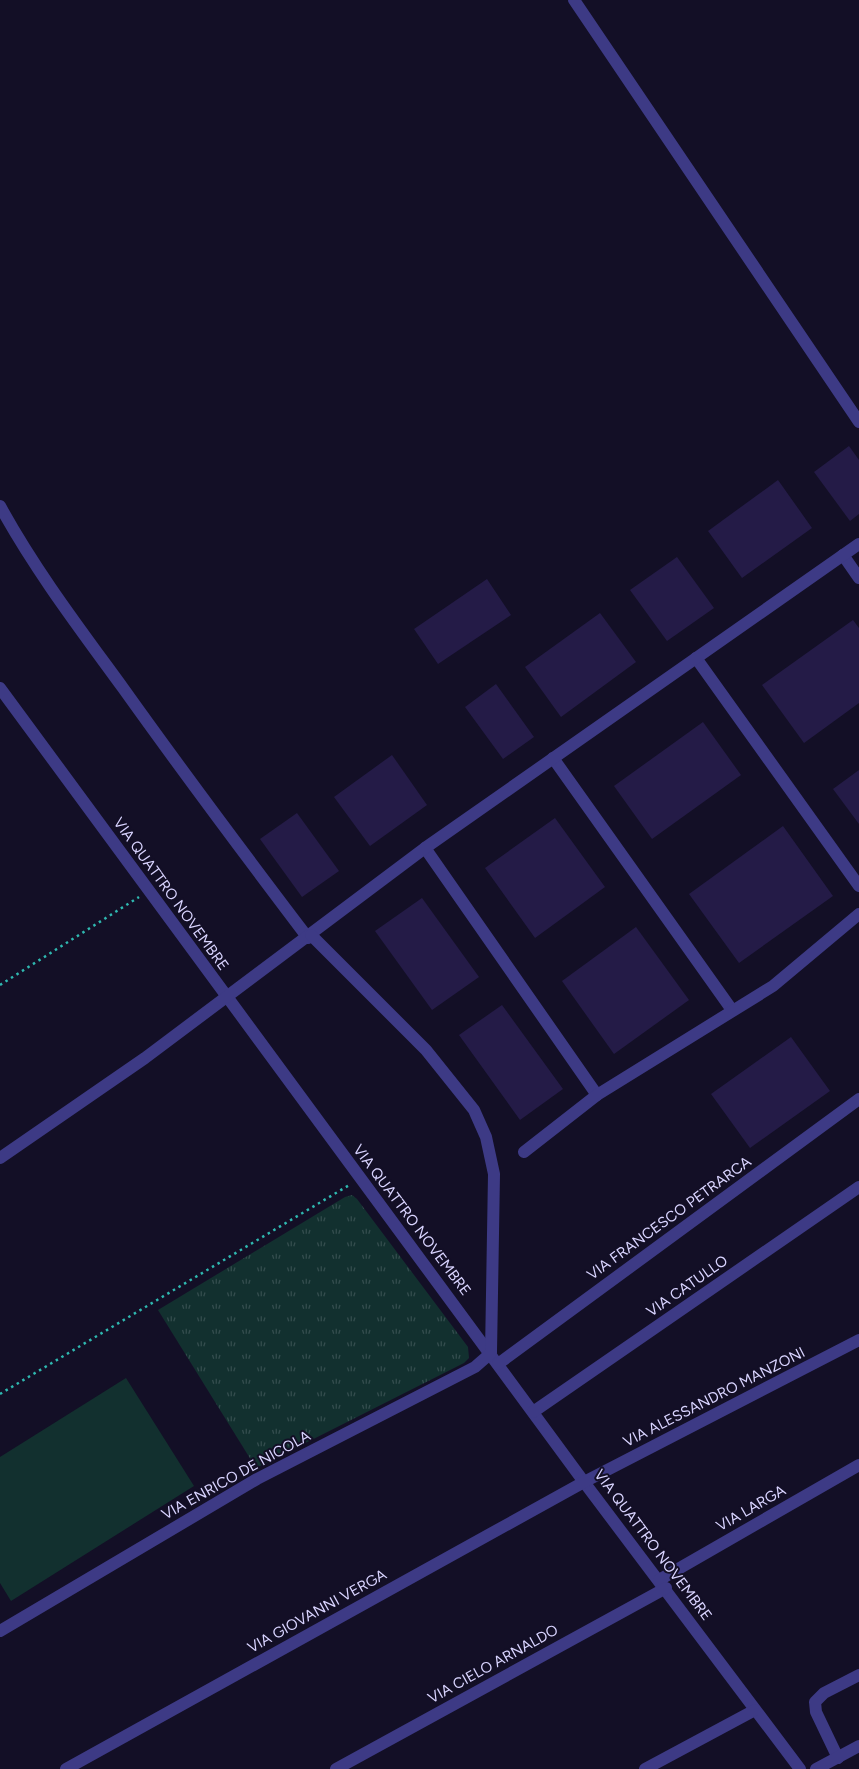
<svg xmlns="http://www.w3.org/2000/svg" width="859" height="1769" font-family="Figtree,sans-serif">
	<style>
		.grass { fill: url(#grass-tufts) }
		.garden { fill: #12302f }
		.building { fill: #241b47 }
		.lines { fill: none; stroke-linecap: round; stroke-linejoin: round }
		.path { stroke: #2fb8b0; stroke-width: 2.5; stroke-dasharray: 2.5 4; stroke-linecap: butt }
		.minor { stroke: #3d3a85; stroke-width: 12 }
		.labels { text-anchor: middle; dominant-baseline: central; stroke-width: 4; stroke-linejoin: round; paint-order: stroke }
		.street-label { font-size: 15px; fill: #d9d4ff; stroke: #130f26 }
	</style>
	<defs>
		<pattern id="grass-tufts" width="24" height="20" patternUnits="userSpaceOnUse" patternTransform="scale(1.25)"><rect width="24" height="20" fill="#12302f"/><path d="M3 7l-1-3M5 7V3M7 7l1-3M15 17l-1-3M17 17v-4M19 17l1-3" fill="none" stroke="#344d4e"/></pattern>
	</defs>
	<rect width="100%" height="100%" fill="#130f26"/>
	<path class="grass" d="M 352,1195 L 357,1199 L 468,1347 L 469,1358 L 464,1363 L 256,1468 L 158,1310 L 345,1197 Z"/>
	<path class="garden" d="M 126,1378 L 194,1486 L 11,1601 L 0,1583 L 0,1457 Z"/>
	<g class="building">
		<path d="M 849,446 L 859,460 L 859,514 L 850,521 L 814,472 Z"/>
		<path d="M 778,480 L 812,528 L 742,578 L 708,531 Z"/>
		<path d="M 677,557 L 714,608 L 667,641 L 630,590 Z"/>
		<path d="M 487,579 L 511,615 L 438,664 L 414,629 Z"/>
		<path d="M 600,613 L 636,662 L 561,717 L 525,667 Z"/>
		<path d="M 853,620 L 859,628 L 859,703 L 804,743 L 762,685 Z"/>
		<path d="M 496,684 L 534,737 L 503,759 L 465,707 Z"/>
		<path d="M 703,722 L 741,775 L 652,839 L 614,786 Z"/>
		<path d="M 392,755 L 427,805 L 370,846 L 334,797 Z"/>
		<path d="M 859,770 L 859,824 L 833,789 Z"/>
		<path d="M 297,813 L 339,871 L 302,897 L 260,839 Z"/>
		<path d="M 555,818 L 605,887 L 535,938 L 485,868 Z"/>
		<path d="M 783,826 L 833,896 L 739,963 L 689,894 Z"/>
		<path d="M 422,898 L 479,977 L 432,1010 L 375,931 Z"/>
		<path d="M 636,927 L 689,1000 L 614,1054 L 562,981 Z"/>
		<path d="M 502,1005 L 563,1089 L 520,1120 L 459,1035 Z"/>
		<path d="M 791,1037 L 830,1091 L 750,1148 L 711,1094 Z"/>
	</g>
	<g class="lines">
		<g class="path">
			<path d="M 0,985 L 139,897"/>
			<path d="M 0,1394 L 351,1184"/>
		</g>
		<g class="minor">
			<path d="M 574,0 L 859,422"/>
			<path d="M 0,506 C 35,570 80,629 123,688 C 183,772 245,855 308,938"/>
			<path d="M 843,555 L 859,578"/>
			<path d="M 696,658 L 859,886"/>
			<path d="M 0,688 L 584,1482 L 800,1769"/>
			<path d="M 553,758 L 732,1010"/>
			<path d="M 425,848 L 597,1095"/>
			<path d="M 524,1152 L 597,1095 L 773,986 L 859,914"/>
			<path d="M 0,1158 L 145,1058 L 425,848 L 859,544"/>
			<path d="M 498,1364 L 859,1099"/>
			<path d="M 533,1412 L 859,1187"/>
			<path d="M 659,1580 L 859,1465"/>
			<path d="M 0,1631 L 257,1479 L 475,1367 L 491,1353 L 494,1174 L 486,1137 L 474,1110 L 426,1050 L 311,935"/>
			<path d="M 838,1758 L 816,1712 L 815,1702 L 824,1693 L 859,1675"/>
			<path d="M 66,1769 L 584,1482 L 859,1340"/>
			<path d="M 336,1769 L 666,1588"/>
			<path d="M 645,1769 L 755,1710"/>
			<path d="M 816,1769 L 859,1746"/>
		</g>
	</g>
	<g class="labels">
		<g class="street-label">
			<text transform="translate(171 894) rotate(54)">VIA QUATTRO NOVEMBRE</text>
			<text transform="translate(669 1218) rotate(-36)">VIA FRANCESCO PETRARCA</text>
			<text transform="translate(412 1220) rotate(53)">VIA QUATTRO NOVEMBRE</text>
			<text transform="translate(687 1286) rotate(-35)">VIA CATULLO</text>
			<text transform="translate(714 1397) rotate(-27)">VIA ALESSANDRO MANZONI</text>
			<text transform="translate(236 1475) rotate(-29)">VIA ENRICO DE NICOLA</text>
			<text transform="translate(751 1508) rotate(-30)">VIA LARGA</text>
			<text transform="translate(653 1545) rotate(53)">VIA QUATTRO NOVEMBRE</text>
			<text transform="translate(317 1611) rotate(-29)">VIA GIOVANNI VERGA</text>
			<text transform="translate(493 1664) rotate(-29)">VIA CIELO ARNALDO</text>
		</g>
	</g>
</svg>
